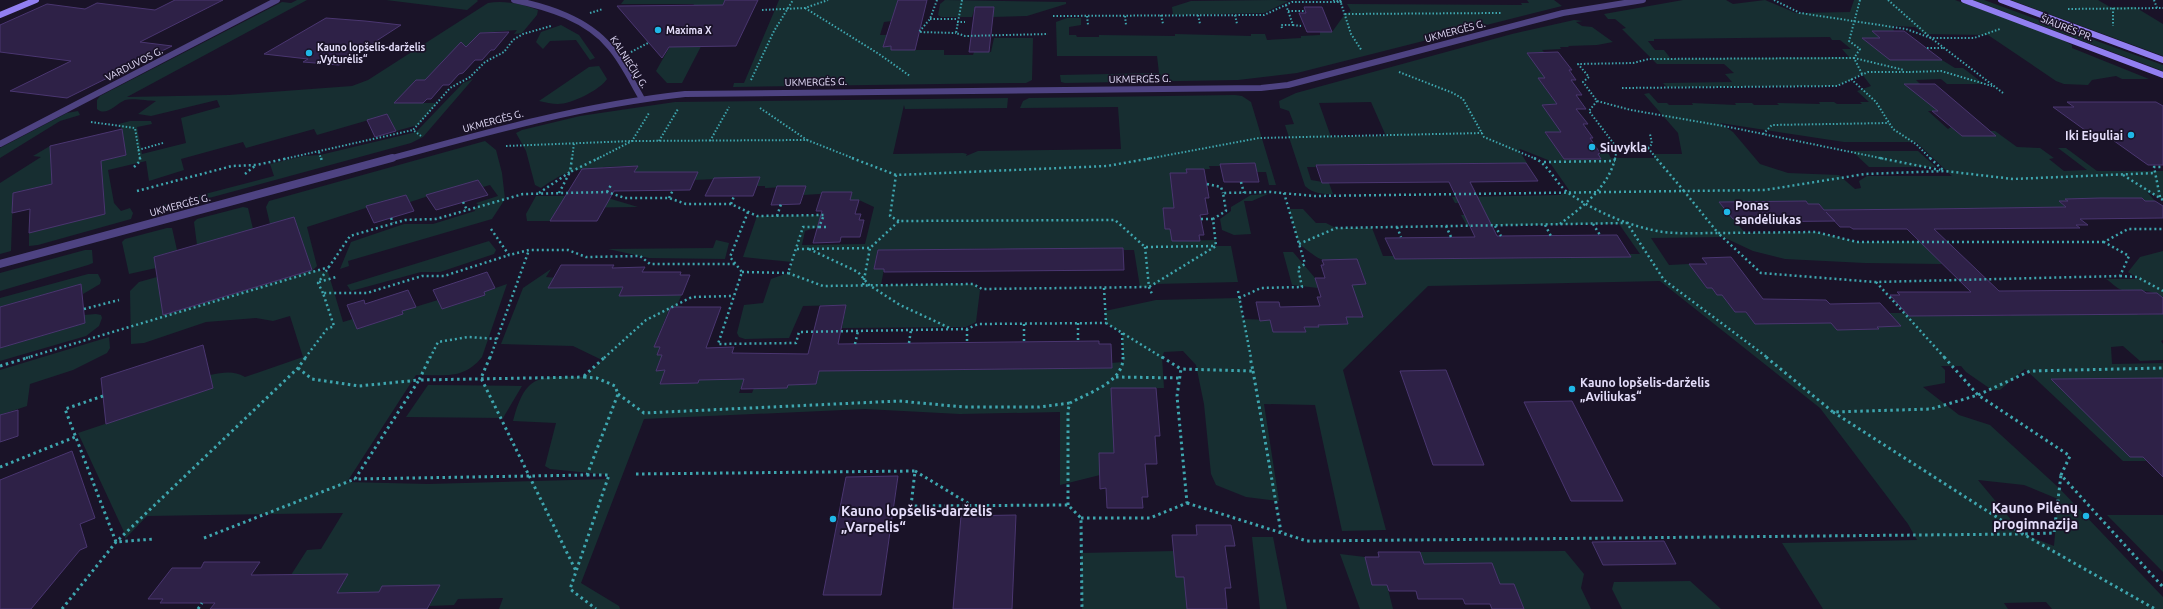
<svg xmlns="http://www.w3.org/2000/svg" width="2163" height="609" font-family="Ubuntu,sans-serif">
	<style>
		.green { fill: #172e31; fill-rule: evenodd }
		.building { fill: #2e2147; stroke: #4a3670 }
		.lines { fill: none; stroke-linecap: round; stroke-linejoin: round }
		.path-far2 { stroke: #3ea6af; stroke-width: 2; stroke-dasharray: 1.5 2; stroke-linecap: butt }
		.path-far1 { stroke: #3ea6af; stroke-width: 2.5; stroke-dasharray: 2 3; stroke-linecap: butt }
		.path { stroke: #3ea6af; stroke-width: 3; stroke-dasharray: 2.5 3.5; stroke-linecap: butt }
		.minor-far1 { stroke: #4e4382; stroke-width: 6 }
		.minor { stroke: #4e4382; stroke-width: 8 }
		.secondary { stroke: #927ff1; stroke-width: 6 }
		.poi-dot { fill: #1fb7e7; stroke: #1a1328; stroke-width: 1.5 }
		.labels { text-anchor: middle; dominant-baseline: central; stroke-width: 3.5; stroke-linejoin: round; paint-order: stroke }
		.far-street-label { font-size: 10px; fill: #e5defb; stroke: #1a1328 }
		.far-poi-label { font-size: 10px; font-weight: bold; fill: #e5defb; stroke: #1a1328; text-anchor: start }
		.poi-label { font-size: 12px; font-weight: bold; fill: #e5defb; stroke: #1a1328; text-anchor: start }
		.near-poi-label { font-size: 14px; font-weight: bold; fill: #e5defb; stroke: #1a1328; text-anchor: end }
	</style>
	<rect width="100%" height="100%" fill="#1a1328"/>
	<g class="green">
		<path d="M 297,0 L 307,0 L 127,97 L 229,95 L 352,86 L 368,80 L 488,3 C 504,0 523,4 538,10 L 537,15 L 522,33 L 514,34 L 517,30 L 480,33 L 468,45 L 463,56 L 448,56 L 436,69 L 430,80 L 416,80 L 399,103 L 437,103 L 418,125 L 396,131 L 390,121 L 379,117 L 317,135 L 314,129 L 246,148 L 243,142 L 181,159 L 184,170 L 149,181 L 146,161 L 108,170 L 114,203 L 121,211 L 130,208 L 133,213 L 131,219 L 38,245 L 29,246 L 29,233 L 105,214 L 102,172 L 13,193 L 11,251 L 0,254 L 0,183 L 41,157 L 33,156 L 50,146 L 52,173 L 126,155 L 122,129 L 119,124 L 130,121 L 151,121 L 152,124 L 137,127 L 142,154 L 186,143 L 181,118 L 220,107 L 217,100 L 151,116 L 138,114 L 156,101 C 148,101 133,98 125,100 C 116,104 106,117 97,109 L 97,100 L 100,96 L 282,2 L 291,3 Z"/>
		<path d="M 386,0 L 477,0 L 478,1 L 467,10 Z"/>
		<path d="M 624,0 L 725,0 L 682,83 L 667,83 L 656,71 L 694,4 L 621,4 Z"/>
		<path d="M 779,0 L 907,0 L 898,0 L 892,21 L 884,22 L 880,35 L 887,35 L 883,46 L 891,46 L 891,50 L 944,50 L 944,55 L 973,55 L 974,52 L 991,52 L 994,38 L 1033,38 L 1032,80 L 1026,83 L 1012,83 L 733,87 L 734,83 L 744,83 Z"/>
		<path d="M 945,0 L 1066,2 L 1066,4 L 1027,16 L 992,17 L 994,7 L 975,7 L 972,17 L 941,17 L 938,15 L 940,4 Z"/>
		<path d="M 1275,0 L 1289,1 L 1264,13 L 1173,15 L 1172,7 L 1191,1 Z"/>
		<path d="M 1527,0 L 1554,0 L 1562,6 L 1297,73 L 1238,80 L 1065,83 L 1061,82 L 1060,75 L 1159,73 L 1157,56 L 1057,56 L 1056,22 L 1067,18 L 1081,18 L 1081,25 L 1069,27 L 1069,35 L 1076,35 L 1077,37 L 1099,37 L 1099,35 L 1175,36 L 1175,34 L 1251,36 L 1251,34 L 1265,34 L 1267,40 L 1301,38 L 1301,36 L 1320,35 L 1320,32 L 1332,32 L 1345,14 L 1351,11 L 1347,4 L 1522,5 L 1521,3 L 1529,3 Z"/>
		<path d="M 1683,0 L 1726,0 L 1733,4 L 1765,0 L 1796,13 L 1850,12 L 1854,0 L 1955,0 L 2053,35 L 2072,45 L 2072,48 L 2149,79 L 2122,79 L 2116,76 L 2092,80 L 2088,85 L 2064,84 L 2056,81 L 1988,35 L 1924,34 L 1915,27 L 1892,26 L 1894,31 L 1873,31 L 1906,58 L 1942,60 L 1955,68 L 1963,68 L 1984,84 L 1947,84 L 1941,79 L 1916,80 L 1920,84 L 1905,84 C 1917,95 1930,101 1942,111 L 1928,111 L 1948,129 L 1951,127 L 1962,136 L 1984,136 L 1979,131 L 1995,131 L 2017,147 L 2040,148 L 2054,158 L 2049,159 L 2064,171 L 2087,170 L 2058,148 L 2066,148 L 2097,171 L 2163,171 L 2163,200 L 2147,192 L 2155,201 L 2145,201 L 2142,198 L 2066,199 L 2068,201 L 2059,201 L 2069,210 C 2049,206 2030,207 2011,210 L 2008,208 L 1978,208 L 1963,211 L 1960,208 L 1914,211 L 1912,209 L 1883,209 L 1866,212 L 1864,209 L 1834,210 L 1826,212 L 1819,204 L 1808,204 L 1806,201 L 1722,205 L 1745,233 L 1816,232 L 1857,242 L 1947,241 L 1960,254 L 1933,254 L 1942,264 L 1865,263 L 1785,259 L 1753,251 L 1723,237 L 1651,238 L 1669,265 L 1689,264 L 1707,288 L 1712,288 L 1717,295 L 1722,295 L 1735,312 L 1827,318 L 1837,330 L 1878,329 L 1877,327 L 1900,326 L 1889,313 L 1918,313 L 1921,316 L 1952,316 L 1973,312 L 1976,316 L 2008,316 L 2027,312 L 2031,315 L 2063,315 L 2080,311 L 2084,315 L 2117,315 L 2133,311 L 2138,315 L 2163,314 L 2163,340 L 2161,341 L 2163,344 L 2163,360 L 2140,361 L 2123,346 L 2111,347 L 2112,364 L 2163,363 L 2163,378 L 2052,379 L 2147,461 L 2123,461 L 2025,369 L 2000,390 L 1992,390 L 1966,372 L 1961,366 L 1941,366 L 1945,370 L 1945,383 L 1923,387 L 1959,415 L 1990,425 L 2059,488 L 2163,597 L 2163,609 L 2052,609 L 2046,602 L 2004,603 L 2008,609 L 1823,609 L 1782,543 L 1917,540 L 1908,524 L 1820,408 L 1660,281 L 1428,286 L 1343,370 L 1386,530 L 1342,531 L 1315,405 L 1264,404 L 1279,501 L 1246,497 L 1216,485 L 1211,474 L 1204,404 L 1196,365 L 1183,351 L 1164,352 L 1162,357 L 1164,388 L 1133,388 L 1121,453 L 1099,454 L 1100,475 L 1060,485 L 1060,412 L 960,414 L 865,409 L 644,419 L 581,583 L 619,606 L 620,609 L 499,609 L 503,598 L 458,599 L 454,605 L 429,606 L 439,586 L 382,586 L 379,592 L 337,593 L 348,574 L 291,575 L 307,550 L 321,549 L 343,513 L 147,516 L 125,539 L 125,534 L 78,433 L 213,388 L 210,375 C 223,373 232,370 245,377 L 303,357 L 290,316 L 273,321 L 256,318 L 206,322 L 144,343 L 131,344 L 130,291 L 139,282 L 157,277 L 164,315 L 312,270 L 294,218 L 270,224 L 266,207 L 269,201 L 485,141 L 496,150 L 502,173 L 505,199 L 492,219 L 348,261 L 349,266 L 340,269 L 351,242 L 404,224 L 433,224 L 475,211 L 474,208 L 480,206 L 476,203 L 498,196 L 490,185 L 483,187 L 478,180 L 410,202 L 406,195 L 307,227 L 317,266 L 313,270 L 328,272 L 343,322 L 353,319 L 357,329 L 403,314 L 402,311 L 438,300 L 442,309 L 485,295 L 484,292 L 507,284 L 482,357 C 463,381 443,374 416,375 L 347,482 L 428,484 L 608,479 L 609,475 L 550,469 L 545,466 L 556,423 L 513,421 C 526,372 540,377 584,377 L 602,360 L 573,346 L 501,344 L 523,288 L 551,269 L 546,277 L 624,284 L 619,296 L 659,295 L 661,292 L 683,292 L 677,305 L 684,307 L 682,312 L 668,312 L 654,347 L 660,347 L 657,355 L 662,355 L 656,370 L 665,370 L 661,384 L 698,383 L 699,380 L 744,379 L 739,393 L 752,393 L 754,388 L 787,388 L 788,385 L 816,384 L 820,367 L 1007,369 L 1041,369 L 1063,365 L 1063,369 L 1099,368 L 1099,364 L 1123,362 L 1122,333 L 1106,323 L 1105,311 L 1156,300 L 1239,298 L 1243,319 L 1270,320 L 1305,331 L 1304,327 L 1319,327 L 1318,325 L 1348,324 L 1346,317 L 1362,317 L 1347,285 L 1366,284 C 1353,248 1352,265 1323,260 C 1316,258 1306,249 1299,244 L 1289,209 L 1303,209 L 1316,223 L 1326,223 L 1336,228 L 1372,228 L 1383,256 L 1394,256 L 1395,259 L 1579,258 L 1597,254 L 1599,257 L 1630,257 L 1629,254 L 1640,254 L 1619,224 L 1467,226 L 1461,215 L 1486,215 L 1480,202 L 1455,203 L 1452,197 L 1560,195 L 1569,190 L 1548,160 L 1520,149 L 1519,150 L 1527,163 L 1498,163 L 1482,166 L 1481,163 L 1437,166 L 1436,164 L 1391,166 L 1390,164 L 1345,167 L 1344,165 L 1315,165 L 1316,167 L 1307,167 L 1311,180 L 1329,183 L 1333,194 C 1322,194 1314,194 1305,186 L 1285,125 L 1294,124 L 1289,111 L 1280,108 L 1279,101 L 1296,93 L 1512,34 L 1574,20 L 1583,21 L 1576,22 L 1582,26 L 1592,27 L 1613,42 L 1597,45 L 1568,46 L 1569,47 L 1560,47 L 1561,49 L 1542,50 L 1544,52 L 1527,53 L 1536,65 L 1552,78 L 1538,78 L 1557,104 L 1542,105 L 1564,132 L 1545,133 L 1549,138 L 1552,138 L 1567,159 L 1601,159 L 1598,154 L 1608,153 L 1611,158 L 1656,158 L 1653,154 L 1682,154 L 1678,133 L 1644,94 L 1649,93 L 1658,103 L 1667,103 L 1669,105 L 1693,105 L 1692,103 L 1736,105 L 1735,103 L 1752,103 L 1754,105 L 1779,105 L 1777,103 L 1820,104 L 1819,102 L 1834,102 L 1837,104 L 1862,104 L 1860,102 L 1869,102 L 1857,91 L 1871,86 L 1862,74 L 1837,86 L 1667,87 L 1663,83 L 1732,82 L 1725,74 L 1734,73 L 1724,64 L 1657,64 L 1622,29 L 1626,28 L 1615,19 L 1608,19 L 1604,14 ZM 1830,37 L 1832,40 L 1840,40 L 1851,49 L 1842,49 L 1849,57 L 1671,59 L 1664,50 L 1655,50 L 1648,41 L 1654,41 L 1654,39 ZM 1371,102 L 1386,136 L 1331,137 L 1319,103 ZM 1720,123 L 1844,142 L 1916,142 L 1952,176 L 1867,176 L 1859,181 L 1861,188 L 1855,189 L 1839,175 L 1788,173 L 1760,164 L 1733,132 ZM 1978,480 L 2024,485 L 2058,499 L 2054,546 L 2023,534 Z"/>
		<path d="M 1973,0 L 1984,0 L 2163,65 L 2163,71 Z"/>
		<path d="M 2011,0 L 2098,0 L 2110,7 L 2135,7 L 2163,24 L 2163,56 Z"/>
		<path d="M 561,25 L 579,35 L 595,58 L 590,60 L 576,40 L 550,41 L 543,49 L 536,42 L 541,32 Z"/>
		<path d="M 599,66 L 607,79 C 600,90 571,104 558,104 C 552,104 545,102 539,101 L 589,67 Z"/>
		<path d="M 473,79 L 423,137 L 411,143 L 161,211 L 159,206 L 274,176 L 270,164 L 304,156 L 320,155 L 416,132 L 463,83 Z"/>
		<path d="M 1235,95 L 1242,96 L 1251,102 L 1276,185 L 1269,185 L 1266,172 L 1257,172 L 1255,163 L 1220,164 L 1220,166 L 1209,166 L 1210,169 L 1186,169 L 1187,173 L 1170,174 L 1172,192 L 1179,208 L 1163,208 L 1165,228 L 1171,229 L 1172,241 L 1216,240 L 1216,246 L 1231,246 L 1238,282 L 1155,284 L 1149,287 L 1140,287 L 1134,250 L 1124,250 L 1123,248 L 1091,248 L 1091,251 L 1072,251 L 1072,248 L 1040,248 L 1040,251 C 986,245 931,252 877,253 L 874,269 L 884,269 L 881,285 L 973,284 L 980,290 L 976,322 L 966,327 L 842,328 L 846,305 L 803,306 L 789,338 L 745,339 L 739,337 L 737,333 L 744,305 L 763,303 L 771,279 L 788,273 L 792,262 L 743,257 L 757,216 L 824,215 L 819,227 L 805,231 L 802,245 L 865,244 L 874,207 L 859,200 L 850,200 L 852,192 L 803,195 L 805,186 L 765,188 L 765,186 L 757,186 L 760,177 L 694,180 L 698,172 L 633,175 L 637,166 L 603,167 L 602,169 C 572,169 566,171 541,188 L 535,185 L 526,151 L 516,133 L 522,130 L 580,116 L 675,102 L 1008,98 L 1007,108 L 905,109 L 904,105 L 893,154 L 963,153 L 967,154 L 966,156 L 978,151 L 1121,149 L 1118,107 L 1020,108 L 1023,101 L 1029,98 Z"/>
		<path d="M 78,111 L 80,115 L 60,121 L 0,158 L 0,148 L 67,113 Z"/>
		<path d="M 1852,151 L 1918,151 L 1936,167 L 1869,167 Z"/>
		<path d="M 1268,194 L 1252,201 L 1244,201 L 1251,234 L 1234,235 L 1222,230 L 1220,219 L 1231,211 L 1231,207 L 1251,195 Z"/>
		<path d="M 536,196 L 601,196 L 638,207 L 558,208 L 550,221 L 527,221 L 526,214 Z"/>
		<path d="M 243,207 L 248,208 L 253,229 L 197,245 L 194,222 L 197,219 Z"/>
		<path d="M 167,228 L 172,228 L 177,250 L 154,257 L 156,268 L 129,274 L 122,242 L 125,239 Z"/>
		<path d="M 716,240 L 729,243 L 725,259 L 649,258 L 608,249 L 713,248 Z"/>
		<path d="M 489,241 L 496,250 L 494,254 L 440,272 L 421,272 L 351,291 L 347,285 Z"/>
		<path d="M 85,250 L 92,250 L 93,263 L 88,265 L 0,291 L 0,273 Z"/>
		<path d="M 2163,251 L 2163,298 C 2151,288 2136,292 2122,290 C 2117,289 2111,282 2106,279 L 2139,279 L 2128,272 L 2140,257 Z"/>
		<path d="M 1283,252 L 1293,252 L 1315,278 L 1318,288 L 1292,285 Z"/>
		<path d="M 88,274 L 98,274 L 101,280 L 100,284 L 83,294 L 81,284 L 0,307 L 0,298 Z"/>
		<path d="M 96,314 L 101,315 L 102,318 L 99,326 L 86,336 L 0,361 L 0,348 L 84,323 L 84,315 Z"/>
		<path d="M 109,337 L 110,348 L 107,353 L 73,370 L 30,384 L 27,406 L 0,415 L 0,370 Z"/>
		<path d="M 428,385 L 522,386 L 503,418 L 406,417 Z"/>
		<path d="M 2107,515 L 2163,515 L 2163,572 Z"/>
		<path d="M 1252,537 L 1273,537 L 1287,609 L 1260,609 Z"/>
		<path d="M 1174,551 L 1176,577 L 1184,577 L 1187,609 L 1082,609 L 1081,553 Z"/>
		<path d="M 1565,551 L 1584,574 L 1581,588 L 1591,609 L 1524,609 L 1514,584 L 1500,584 L 1492,563 L 1452,564 L 1426,571 L 1420,552 Z"/>
		<path d="M 1340,554 L 1365,557 L 1372,585 L 1387,585 L 1393,609 L 1360,609 Z"/>
		<path d="M 1690,581 L 1721,609 L 1622,609 L 1612,589 L 1614,582 Z"/>
	</g>
	<g class="building">
		<path d="M 175,0 L 223,0 L 140,42 L 172,46 L 67,98 L 10,91 L 71,61 L 0,52 L 0,25 L 47,4 L 85,9 L 97,3 L 155,10 Z"/>
		<path d="M 725,0 L 758,0 L 736,46 L 669,47 L 662,58 L 617,6 L 723,5 Z"/>
		<path d="M 898,0 L 927,0 L 915,50 L 891,50 L 891,46 L 883,47 Z"/>
		<path d="M 975,7 L 994,7 L 989,52 L 969,52 Z"/>
		<path d="M 1304,7 L 1322,7 L 1332,32 L 1307,32 L 1299,13 L 1306,13 Z"/>
		<path d="M 326,18 L 365,21 L 401,25 L 339,65 L 303,62 L 308,59 L 264,54 Z"/>
		<path d="M 1872,31 L 1904,31 L 1942,60 L 1890,60 L 1862,38 L 1880,38 Z"/>
		<path d="M 509,32 L 494,50 L 491,50 L 482,60 L 475,60 L 463,73 L 459,74 L 449,85 L 443,85 L 431,99 L 427,99 L 423,103 L 394,103 L 416,80 L 425,80 L 461,42 L 466,47 L 480,33 Z"/>
		<path d="M 1558,52 L 1572,70 L 1569,70 L 1576,80 L 1571,80 L 1582,95 L 1576,95 L 1586,109 L 1576,109 L 1588,124 L 1583,124 L 1593,138 L 1590,138 L 1600,153 L 1598,154 L 1601,159 L 1564,159 L 1545,132 L 1561,132 L 1542,105 L 1557,104 L 1538,78 L 1545,78 L 1527,53 Z"/>
		<path d="M 1904,84 L 1935,84 L 1996,136 L 1962,136 L 1932,111 L 1938,111 Z"/>
		<path d="M 2067,102 L 2156,102 L 2163,106 L 2163,165 L 2148,165 L 2110,138 L 2089,133 L 2053,107 L 2074,107 Z"/>
		<path d="M 387,114 L 396,131 L 375,137 L 367,120 Z"/>
		<path d="M 122,129 L 126,155 L 101,161 L 105,214 L 29,233 L 30,209 L 12,213 L 13,193 L 52,184 L 50,146 Z"/>
		<path d="M 1255,163 L 1259,182 L 1224,182 L 1220,164 Z"/>
		<path d="M 1526,163 L 1538,181 L 1470,182 L 1497,236 L 1617,235 L 1631,257 L 1395,259 L 1385,238 L 1475,237 L 1449,182 L 1322,183 L 1316,165 Z"/>
		<path d="M 638,166 L 634,172 L 698,172 L 690,190 L 614,191 L 597,221 L 550,221 L 582,169 Z"/>
		<path d="M 1186,169 L 1204,169 L 1209,198 L 1205,198 L 1208,214 L 1200,215 L 1204,235 L 1199,235 L 1200,241 L 1172,241 L 1170,229 L 1165,229 L 1163,208 L 1174,208 L 1170,173 L 1187,173 Z"/>
		<path d="M 760,177 L 753,196 L 705,196 L 714,178 Z"/>
		<path d="M 478,180 L 488,195 L 436,210 L 426,195 Z"/>
		<path d="M 777,186 L 806,186 L 800,204 L 771,205 Z"/>
		<path d="M 822,192 L 852,192 L 850,200 L 859,200 L 855,214 L 861,214 L 859,220 L 864,220 L 860,237 L 841,237 L 840,242 L 813,243 L 822,211 L 816,211 Z"/>
		<path d="M 406,195 L 414,211 L 374,223 L 366,206 Z"/>
		<path d="M 2100,198 L 2142,198 L 2145,201 L 2155,201 L 2163,206 L 2163,218 L 2080,219 L 2088,225 L 2076,225 L 2080,228 L 1934,229 L 1999,291 L 2142,290 L 2146,293 L 2157,293 L 2163,298 L 2163,314 L 1909,316 L 1890,295 L 1900,295 L 1897,292 L 1971,292 L 1907,229 L 1853,229 L 1850,227 L 1840,227 L 1826,212 L 1835,221 L 1746,222 L 1744,219 L 1733,219 L 1719,202 L 1806,201 L 1808,204 L 1819,204 L 1824,210 L 1930,209 L 2066,207 L 2059,201 L 2068,201 L 2065,199 Z"/>
		<path d="M 294,217 L 312,270 L 163,315 L 154,257 Z"/>
		<path d="M 1123,248 L 1124,270 L 884,272 L 884,269 L 874,269 L 878,250 Z"/>
		<path d="M 1731,257 L 1763,299 L 1826,300 L 1830,304 L 1880,303 L 1901,326 L 1877,327 L 1879,329 L 1837,330 L 1831,323 L 1755,324 L 1746,312 L 1735,312 L 1722,295 L 1717,295 L 1712,288 L 1707,288 L 1689,264 L 1707,264 L 1702,258 Z"/>
		<path d="M 1357,259 L 1366,284 L 1352,285 L 1363,317 L 1346,317 L 1348,324 L 1318,325 L 1319,327 L 1304,327 L 1306,332 L 1273,332 L 1270,320 L 1260,321 L 1256,302 L 1279,302 L 1280,307 L 1320,306 L 1317,297 L 1321,297 L 1315,278 L 1325,278 L 1321,265 L 1324,265 L 1322,260 Z"/>
		<path d="M 561,265 L 614,265 L 612,268 L 645,267 L 642,272 L 681,272 L 680,275 L 690,275 L 682,295 L 619,296 L 623,287 L 548,288 Z"/>
		<path d="M 487,272 L 495,288 L 484,292 L 485,295 L 442,309 L 433,290 Z"/>
		<path d="M 81,284 L 85,323 L 0,348 L 0,307 Z"/>
		<path d="M 408,290 L 416,307 L 402,311 L 403,314 L 357,329 L 347,305 L 364,300 L 365,304 Z"/>
		<path d="M 846,305 L 838,344 L 1099,341 L 1099,344 L 1111,344 L 1112,368 L 819,371 L 816,384 L 788,385 L 787,388 L 741,389 L 744,379 L 699,380 L 698,383 L 660,384 L 665,370 L 656,371 L 662,355 L 657,355 L 660,347 L 654,347 L 671,307 L 721,307 L 706,348 L 734,347 L 732,353 L 808,354 L 820,306 Z"/>
		<path d="M 203,345 L 213,388 L 106,424 L 101,378 Z"/>
		<path d="M 1446,370 L 1473,438 L 1484,465 L 1433,465 L 1400,371 Z"/>
		<path d="M 2163,378 L 2163,477 L 2143,457 L 2130,457 L 2051,379 Z"/>
		<path d="M 1111,388 L 1156,388 L 1160,436 L 1155,436 L 1157,464 L 1145,464 L 1148,497 L 1142,497 L 1143,508 L 1107,508 L 1106,488 L 1100,489 L 1099,453 L 1114,453 Z"/>
		<path d="M 1572,401 L 1623,501 L 1571,501 L 1524,402 Z"/>
		<path d="M 18,410 L 18,436 L 0,442 L 0,415 Z"/>
		<path d="M 72,451 L 95,518 L 80,524 L 87,547 L 80,550 L 31,609 L 0,609 L 0,480 Z"/>
		<path d="M 898,476 L 881,595 L 823,595 L 846,477 Z"/>
		<path d="M 1016,515 L 1012,609 L 953,609 L 961,516 Z"/>
		<path d="M 1196,525 L 1231,525 L 1235,546 L 1225,546 L 1231,588 L 1225,588 L 1227,609 L 1187,609 L 1184,577 L 1176,577 L 1172,535 L 1197,535 Z"/>
		<path d="M 1664,541 L 1676,564 L 1603,565 L 1592,542 Z"/>
		<path d="M 1378,552 L 1420,552 L 1424,564 L 1492,563 L 1500,584 L 1514,584 L 1524,609 L 1492,609 L 1490,604 L 1465,604 L 1463,599 L 1418,599 L 1416,591 L 1389,591 L 1387,585 L 1372,585 L 1365,557 L 1379,557 Z"/>
		<path d="M 204,562 L 260,562 L 251,575 L 348,574 L 337,593 L 379,592 L 382,586 L 440,585 L 427,609 L 210,609 L 215,603 L 160,603 L 163,599 L 148,599 L 172,568 L 201,568 Z"/>
	</g>
	<g class="lines">
		<g class="path-far2">
			<path d="M 937,0 L 930,19 L 919,32 L 956,33"/>
			<path d="M 962,0 L 956,33 L 965,36 L 1048,34"/>
			<path d="M 1340,0 L 1351,34 L 1362,51"/>
			<path d="M 1774,0 L 1800,13 L 1906,29 L 1931,38 L 2003,93"/>
			<path d="M 1860,0 L 1849,41 L 1860,49 L 1854,58 L 1649,59 L 1633,63 L 1578,64 L 1589,77 L 1583,82 L 1597,101 L 1631,110 L 1729,127 L 1885,159"/>
			<path d="M 1888,0 L 1931,38 L 1974,38 L 2000,29"/>
			<path d="M 2154,0 L 2157,8"/>
			<path d="M 1286,5 L 1293,25 L 1301,26"/>
			<path d="M 805,8 L 879,54 L 910,76"/>
			<path d="M 2113,8 L 2113,26"/>
			<path d="M 2068,9 L 2163,8"/>
			<path d="M 762,10 L 805,8 L 828,0"/>
			<path d="M 1288,11 L 1305,11"/>
			<path d="M 590,13 L 603,9"/>
			<path d="M 1345,14 L 1501,13"/>
			<path d="M 1161,15 L 1163,24"/>
			<path d="M 1198,15 L 1200,24"/>
			<path d="M 1235,15 L 1237,24"/>
			<path d="M 1053,16 L 1264,15 L 1292,2 L 1341,2 L 1332,0"/>
			<path d="M 1087,16 L 1088,25"/>
			<path d="M 1125,16 L 1126,25"/>
			<path d="M 930,19 L 958,19"/>
			<path d="M 957,22 L 965,22"/>
			<path d="M 1282,28 L 1281,25 L 1293,25"/>
			<path d="M 1927,48 L 1945,48"/>
			<path d="M 631,52 L 648,43"/>
			<path d="M 1399,72 L 1453,93 L 1463,99 L 1484,137 L 1536,159"/>
			<path d="M 1909,72 L 1941,71 L 1992,86"/>
			<path d="M 1862,74 L 1854,58 L 1904,70"/>
			<path d="M 1851,79 L 1876,102 L 1893,129 L 1916,144 L 1931,159"/>
			<path d="M 751,80 L 774,31 L 793,0"/>
			<path d="M 1622,88 L 1837,86 L 1868,72 L 1909,72"/>
			<path d="M 1597,101 L 1589,111 L 1617,148"/>
			<path d="M 760,108 L 807,140"/>
			<path d="M 91,122 L 135,128 L 140,159"/>
			<path d="M 1763,134 L 1772,125 L 1889,123"/>
			<path d="M 421,136 L 413,130 L 450,88 L 470,77 L 485,62 L 504,52 L 513,40 L 523,34 L 551,26"/>
			<path d="M 659,141 L 678,109"/>
			<path d="M 710,141 L 729,107"/>
			<path d="M 506,146 L 632,141 L 807,140 L 855,159"/>
			<path d="M 1648,148 L 1657,159"/>
			<path d="M 138,150 L 163,143"/>
			<path d="M 319,152 L 321,159"/>
			<path d="M 284,159 L 413,130"/>
			<path d="M 572,159 L 574,143"/>
			<path d="M 597,159 L 632,141 L 649,113"/>
			<path d="M 1147,159 L 1259,138 L 1482,133"/>
			<path d="M 1615,159 L 1617,148 L 1648,148 L 1652,144 L 1650,134"/>
		</g>
		<g class="path-far1">
			<path d="M 321,158 L 322,161"/>
			<path d="M 852,158 L 896,175"/>
			<path d="M 1534,158 C 1550,165 1555,184 1570,194 C 1596,212 1631,227 1663,232 C 1681,234 1700,233 1718,233 L 1761,273 L 1875,282 L 2120,276 L 2129,256 L 2104,242 L 2128,229 L 2163,229"/>
			<path d="M 1880,158 L 1940,170"/>
			<path d="M 1930,158 L 1944,171"/>
			<path d="M 1544,162 L 1615,161"/>
			<path d="M 134,167 L 140,161 L 140,158"/>
			<path d="M 245,174 L 256,165"/>
			<path d="M 2123,175 L 2163,200"/>
			<path d="M 1241,182 L 1244,193"/>
			<path d="M 1207,184 L 1221,187 L 1223,193"/>
			<path d="M 137,191 L 232,166 L 256,165 L 289,158"/>
			<path d="M 607,192 L 611,185"/>
			<path d="M 539,193 L 570,172 L 572,158"/>
			<path d="M 559,193 L 570,172 L 599,158"/>
			<path d="M 2160,197 L 2154,167 L 2163,167"/>
			<path d="M 669,198 L 673,190"/>
			<path d="M 463,202 L 467,210"/>
			<path d="M 731,204 L 734,196"/>
			<path d="M 748,212 L 730,257 L 742,272 L 718,344 L 796,343 L 799,332 L 967,329 L 978,324 L 1106,323"/>
			<path d="M 777,216 L 781,204"/>
			<path d="M 391,218 L 393,223"/>
			<path d="M 1201,219 L 1213,219"/>
			<path d="M 899,221 L 890,216 L 896,175 L 1107,166 L 1152,158"/>
			<path d="M 1560,224 C 1582,207 1609,187 1615,158"/>
			<path d="M 1593,224 L 1600,235"/>
			<path d="M 1545,225 L 1551,236"/>
			<path d="M 1446,226 L 1451,237"/>
			<path d="M 1495,226 L 1501,236"/>
			<path d="M 819,227 L 826,227"/>
			<path d="M 1397,227 L 1401,237"/>
			<path d="M 491,229 L 509,255 L 529,250 L 568,250 L 586,257 L 640,256 L 650,264 L 735,264"/>
			<path d="M 2104,242 L 1857,242 L 1816,232 L 1718,233 L 1684,191 L 1765,190 L 1865,174 L 1945,171 L 2013,179 L 2155,173"/>
			<path d="M 1299,244 L 1336,228 L 1627,223 L 1664,280 L 1768,358"/>
			<path d="M 1145,247 L 1149,287 L 1152,294"/>
			<path d="M 797,249 L 870,248 L 899,221 L 1115,220 L 1145,247 L 1216,246"/>
			<path d="M 809,249 L 858,272 L 869,285 L 900,305 L 952,329"/>
			<path d="M 742,272 L 788,273"/>
			<path d="M 2120,276 L 2137,277 L 2163,291"/>
			<path d="M 319,282 L 336,277"/>
			<path d="M 1876,282 L 1945,358"/>
			<path d="M 863,285 L 870,248"/>
			<path d="M 1104,288 L 1106,323 L 1163,358"/>
			<path d="M 1238,291 L 1251,358"/>
			<path d="M 323,293 L 318,283 L 350,236 L 405,220 L 436,219 L 523,194 L 607,192 L 625,198 L 669,198 L 686,204 L 731,204 L 757,216 L 824,215 L 819,227 L 803,227 L 788,273 L 823,286 L 973,284 L 982,289 L 1149,287 L 1216,246 L 1213,219 L 1226,211 L 1223,193 L 1270,192 L 1315,196 L 1684,191 L 1656,158"/>
			<path d="M 1239,298 L 1261,288 L 1302,287 L 1298,268 L 1305,264 L 1284,193"/>
			<path d="M 84,309 L 119,300"/>
			<path d="M 1078,323 L 1078,341"/>
			<path d="M 1024,324 L 1024,341"/>
			<path d="M 967,329 L 967,342"/>
			<path d="M 1122,333 L 1123,358"/>
			<path d="M 909,343 L 911,330"/>
			<path d="M 855,344 L 858,331"/>
			<path d="M 26,358 L 329,267"/>
			<path d="M 305,358 L 327,329 L 334,326 L 323,293 L 367,293 L 422,276 L 444,276 L 509,255"/>
			<path d="M 430,358 L 438,342 L 468,337 L 498,339"/>
			<path d="M 490,358 L 529,250"/>
			<path d="M 604,358 L 646,320 L 692,297 L 734,296"/>
		</g>
		<g class="path">
			<path d="M 490,357 L 481,378 L 576,571"/>
			<path d="M 1162,357 L 1181,369"/>
			<path d="M 1766,357 L 1833,412 L 1931,409 L 1978,395 L 2030,371 L 2163,368"/>
			<path d="M 1944,357 L 1978,395 L 2070,456 L 2061,475 L 2163,587"/>
			<path d="M 0,366 L 30,357"/>
			<path d="M 298,368 L 312,379 L 359,386 L 419,380 L 430,357"/>
			<path d="M 1253,371 L 1281,532"/>
			<path d="M 584,376 L 605,357"/>
			<path d="M 584,377 L 597,378 L 615,386 L 618,394 L 587,475 L 355,479 L 419,380 Z"/>
			<path d="M 1116,377 L 1181,378"/>
			<path d="M 618,394 L 644,413 L 899,401 L 964,407 L 1039,407 L 1070,403"/>
			<path d="M 103,396 L 65,409 L 116,542 L 154,539"/>
			<path d="M 1833,412 L 2023,534 L 2054,533 L 2061,475"/>
			<path d="M 0,467 L 75,437"/>
			<path d="M 915,471 L 971,505"/>
			<path d="M 636,474 L 915,471 L 911,506 L 1068,505 L 1081,518 L 1082,609"/>
			<path d="M 587,475 L 609,475 L 570,589 L 596,609"/>
			<path d="M 1187,503 L 1307,541 L 2023,534 L 2155,609"/>
			<path d="M 1068,505 L 1068,410 L 1070,403 C 1088,393 1124,382 1123,357"/>
			<path d="M 1081,518 L 1150,518 L 1187,503 L 1177,396 L 1181,369 L 1253,371 L 1250,357"/>
			<path d="M 204,538 L 355,479"/>
			<path d="M 62,609 L 116,542 L 298,368 L 306,357"/>
			<path d="M 198,609 L 202,603"/>
		</g>
		<g class="minor-far1">
			<path d="M 514,0 C 548,7 587,19 610,47 C 623,62 631,80 641,97"/>
			<path d="M 0,144 L 277,0"/>
			<path d="M 389,159 C 487,132 584,105 685,94 L 1261,88 L 1288,85 L 1563,13 L 1643,0"/>
		</g>
		<path class="minor" d="M 0,264 L 392,158"/>
		<g class="secondary">
			<path d="M 1964,0 L 2163,75"/>
			<path d="M 2001,0 L 2163,60"/>
			<path d="M 0,15 L 36,0"/>
		</g>
	</g>
	<g class="poi-dot">
		<circle cx="658" cy="30" r="4"/>
		<circle cx="309" cy="53" r="4"/>
		<circle cx="2131" cy="135" r="4"/>
		<circle cx="1592" cy="147" r="4"/>
		<circle cx="1727" cy="212" r="4"/>
		<circle cx="1572" cy="389" r="4"/>
		<circle cx="2086" cy="516" r="4"/>
		<circle cx="833" cy="519" r="4"/>
	</g>
	<g class="labels">
		<g class="far-street-label">
			<text transform="translate(2067 28) rotate(21)">ŠIAURĖS PR.</text>
			<text transform="translate(1455 31) rotate(-15)">UKMERGĖS G.</text>
			<text transform="translate(629 62) rotate(57)">KALNIEČIŲ G.</text>
			<text transform="translate(134 64) rotate(-27)">VARDUVOS G.</text>
			<text transform="translate(1140 79) rotate(-1)">UKMERGĖS G.</text>
			<text transform="translate(816 82) rotate(-1)">UKMERGĖS G.</text>
			<text transform="translate(493 121) rotate(-15)">UKMERGĖS G.</text>
			<text transform="translate(180 205) rotate(-15)">UKMERGĖS G.</text>
		</g>
		<g class="far-poi-label">
			<text x="666" y="30">Maxima X</text>
			<text x="317" y="47">Kauno lopšelis-darželis<tspan x="317" dy="12">„Vyturėlis“</tspan></text>
		</g>
		<g class="poi-label">
			<text x="2123" y="135" text-anchor="end">Iki Eiguliai</text>
			<text x="1600" y="147">Siuvykla</text>
			<text x="1735" y="205">Ponas<tspan x="1735" dy="14">sandėliukas</tspan></text>
			<text x="1580" y="382">Kauno lopšelis-darželis<tspan x="1580" dy="14">„Aviliukas“</tspan></text>
		</g>
		<g class="near-poi-label">
			<text x="2078" y="508">Kauno Pilėnų<tspan x="2078" dy="16">progimnazija</tspan></text>
			<text x="841" y="511" text-anchor="start">Kauno lopšelis-darželis<tspan x="841" dy="16">„Varpelis“</tspan></text>
		</g>
	</g>
</svg>
